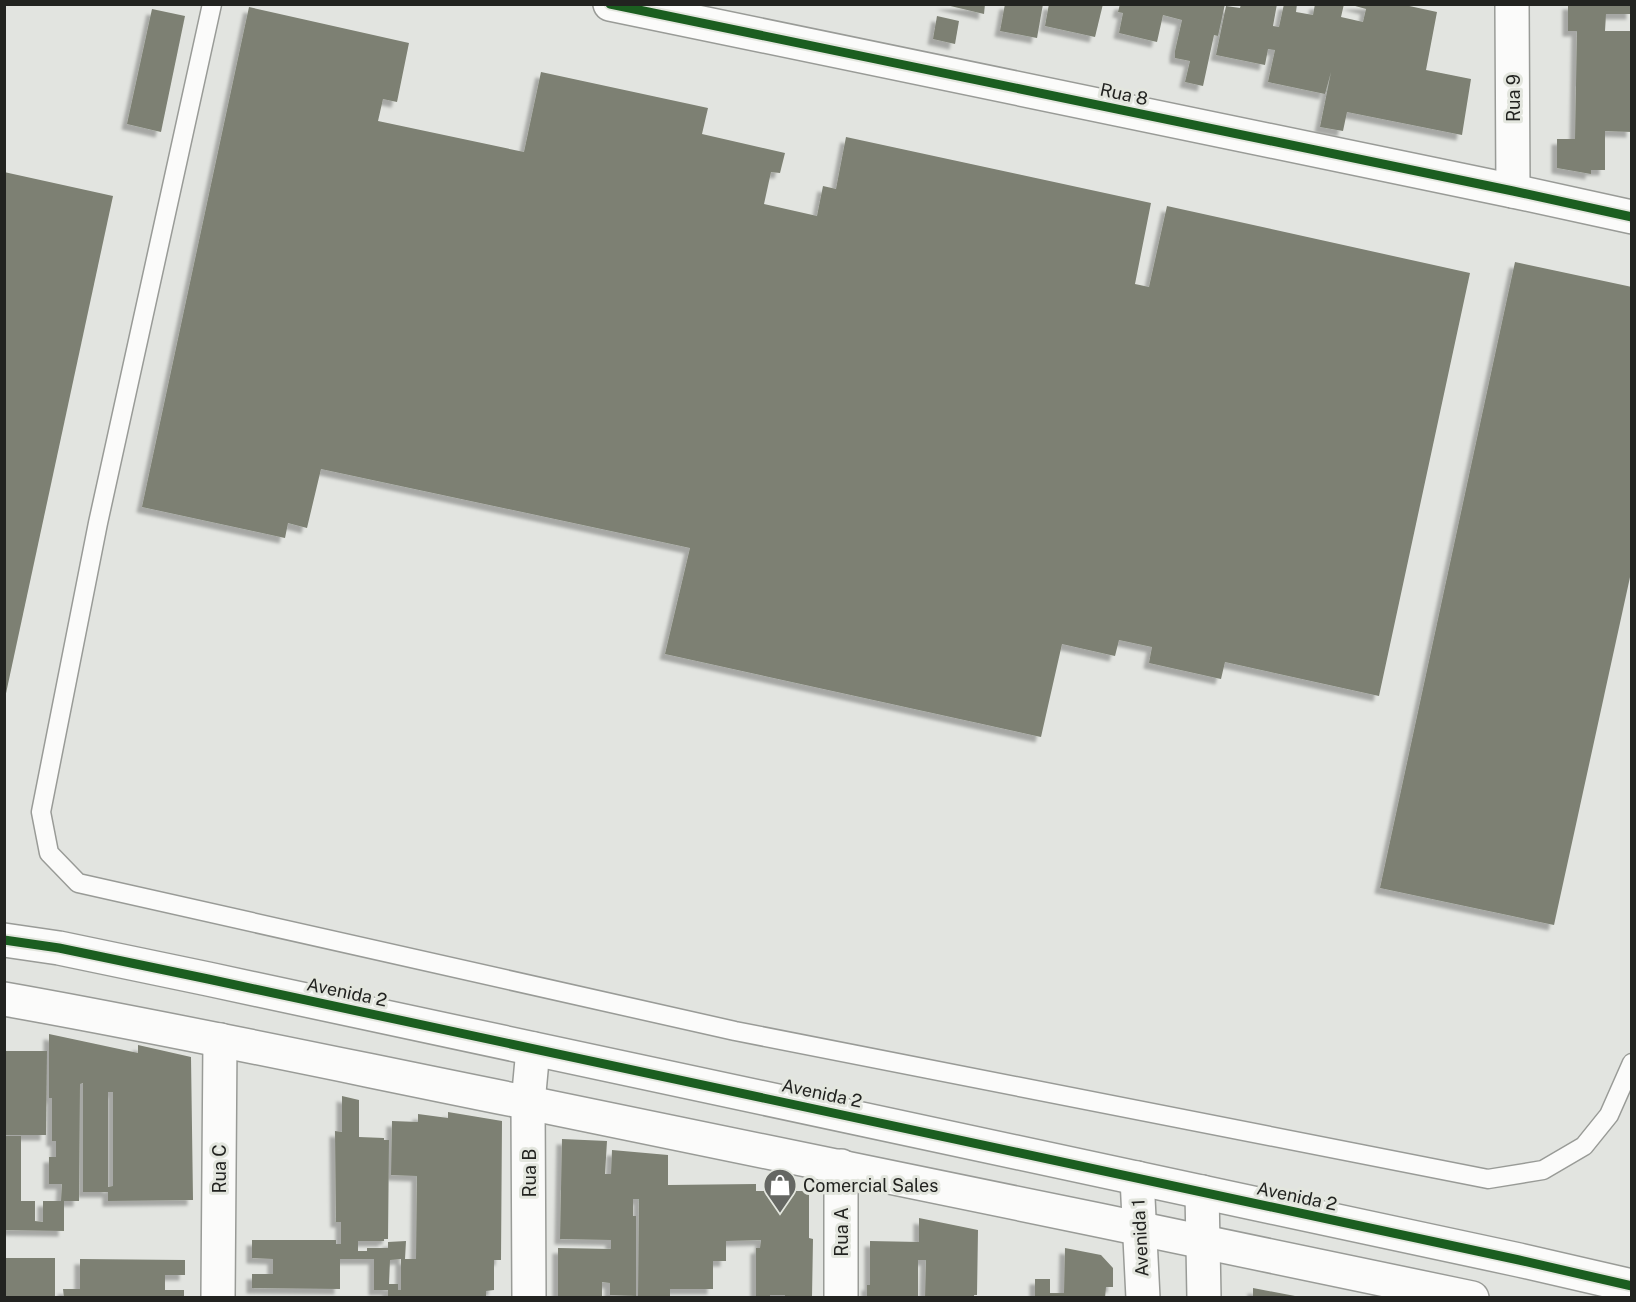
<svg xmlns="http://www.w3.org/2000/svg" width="1636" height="1302" font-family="'Public Sans',sans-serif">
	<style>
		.building { fill: #7d8073; fill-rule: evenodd; filter: url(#shadow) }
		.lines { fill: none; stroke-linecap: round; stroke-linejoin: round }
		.lane-casing { stroke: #999b97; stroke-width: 21 }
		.street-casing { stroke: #999b97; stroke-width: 36 }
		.lane { stroke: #fbfbfa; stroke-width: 18 }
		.street { stroke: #fbfbfa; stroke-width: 33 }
		.cycleway-casing { stroke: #e3e6de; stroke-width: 13 }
		.cycleway { stroke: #1b5e20; stroke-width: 9 }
		.labels { text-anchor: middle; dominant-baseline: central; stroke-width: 6; stroke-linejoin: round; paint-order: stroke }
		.street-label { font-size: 18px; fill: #222320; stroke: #e3e6de }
		.poi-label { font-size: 18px; fill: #222320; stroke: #e3e6de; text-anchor: start }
	</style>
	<defs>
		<filter id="shadow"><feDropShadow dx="-5.5" dy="5.5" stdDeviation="1.5" flood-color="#0004"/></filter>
	</defs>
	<rect width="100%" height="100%" fill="#e2e4e0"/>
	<g class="building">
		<path d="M 942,4 L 985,4 L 984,14 Z"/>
		<path d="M 1005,4 L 1043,4 L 1037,38 L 1000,31 Z"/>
		<path d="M 1049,4 L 1103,4 L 1095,37 L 1045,26 Z"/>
		<path d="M 1120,4 L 1225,4 L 1218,36 L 1214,35 L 1203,86 L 1185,82 L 1190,61 L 1175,58 L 1175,51 L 1182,20 L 1163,15 L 1157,42 L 1119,33 L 1123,13 L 1118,12 Z"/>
		<path d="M 1241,4 L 1277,4 L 1273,26 L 1279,27 L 1284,4 L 1297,4 L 1296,12 L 1313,15 L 1315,4 L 1344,4 L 1341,17 L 1363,22 L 1366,9 L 1348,4 L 1400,4 L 1437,12 L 1426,70 L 1471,79 L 1462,135 L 1347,112 L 1343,131 L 1320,127 L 1331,72 L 1325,94 L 1268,82 L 1275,50 L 1268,49 L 1265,65 L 1216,55 L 1226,6 L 1240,8 Z"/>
		<path d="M 1568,4 L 1632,4 L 1632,14 L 1606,14 L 1605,31 L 1632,31 L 1632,132 L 1605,131 L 1605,170 L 1591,170 L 1591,174 L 1557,168 L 1557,139 L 1575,139 L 1577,31 L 1568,31 Z"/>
		<path d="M 249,7 L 409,43 L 397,102 L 383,99 L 378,121 L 524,152 L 541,72 L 708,108 L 702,134 L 785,153 L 780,173 L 771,172 L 764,204 L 817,216 L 823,186 L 836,189 L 846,137 L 1151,203 L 1135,284 L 1149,287 L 1167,206 L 1470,273 L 1379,696 L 1225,662 L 1221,679 L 1149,663 L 1152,647 L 1119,640 L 1115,656 L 1062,644 L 1041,737 L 665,654 L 690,548 L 321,469 L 307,528 L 288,523 L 285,538 L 142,507 Z"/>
		<path d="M 152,9 L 185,16 L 161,132 L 127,124 Z"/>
		<path d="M 937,16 L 959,21 L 955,44 L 933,39 Z"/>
		<path d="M 4,172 L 113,196 L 5,698 L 4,698 Z"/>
		<path d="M 1515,262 L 1632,287 L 1632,568 L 1554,925 L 1380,888 Z"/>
		<path d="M 49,1034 L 138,1053 L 138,1045 L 191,1057 L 193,1200 L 108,1201 L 108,1192 L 83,1192 L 83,1083 L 80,1084 L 79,1201 L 64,1201 L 64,1231 L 4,1230 L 4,1136 L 21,1136 L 21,1201 L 35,1201 L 35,1221 L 43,1222 L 43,1201 L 61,1201 L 62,1184 L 49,1184 L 49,1157 L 56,1157 L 56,1141 L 52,1141 L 52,1098 L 49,1098 ZM 108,1092 L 113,1092 L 113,1186 L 108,1187 Z"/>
		<path d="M 4,1051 L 47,1051 L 46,1135 L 4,1135 Z"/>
		<path d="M 342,1096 L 359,1100 L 359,1137 L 384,1138 L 384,1140 L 389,1140 L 388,1239 L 384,1239 L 384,1241 L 358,1241 L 358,1251 L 367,1251 L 367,1248 L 388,1248 L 388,1242 L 406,1241 L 405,1259 L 416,1259 L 417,1176 L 391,1175 L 392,1121 L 418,1122 L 418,1114 L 448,1118 L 448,1112 L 502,1121 L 501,1260 L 494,1260 L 494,1290 L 486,1291 L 486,1298 L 388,1298 L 388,1290 L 374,1290 L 374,1259 L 340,1259 L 340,1289 L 252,1288 L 252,1274 L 273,1274 L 273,1259 L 252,1258 L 252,1240 L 336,1240 L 336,1244 L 341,1244 L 341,1222 L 336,1222 L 335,1131 L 342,1132 ZM 401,1259 L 401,1290 L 398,1290 L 398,1284 L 389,1284 L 390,1260 Z"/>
		<path d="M 562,1139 L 607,1141 L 605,1174 L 611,1174 L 612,1150 L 668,1155 L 668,1185 L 756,1184 L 756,1191 L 809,1191 L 809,1238 L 813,1239 L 812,1298 L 785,1298 L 785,1295 L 770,1295 L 770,1298 L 756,1298 L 756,1248 L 760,1248 L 761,1240 L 726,1241 L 726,1261 L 713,1261 L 713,1289 L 670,1289 L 670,1298 L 638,1298 L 639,1199 L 633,1199 L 633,1216 L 636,1216 L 636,1296 L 610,1295 L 610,1283 L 602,1282 L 602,1298 L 558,1298 L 558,1248 L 611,1249 L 611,1240 L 560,1239 Z"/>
		<path d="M 919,1218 L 978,1230 L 977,1295 L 974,1295 L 974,1298 L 925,1298 L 926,1260 L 918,1260 L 918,1298 L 867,1298 L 867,1285 L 870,1285 L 870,1241 L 919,1242 Z"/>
		<path d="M 1065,1248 L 1101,1255 L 1113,1268 L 1113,1287 L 1106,1287 L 1105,1298 L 1035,1298 L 1035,1279 L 1050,1279 L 1050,1293 L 1064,1293 Z"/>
		<rect x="4" y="1258" width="51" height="40"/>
		<path d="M 80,1259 L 185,1260 L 185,1275 L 165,1275 L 165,1290 L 184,1290 L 184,1298 L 64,1298 L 63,1289 L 80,1289 Z"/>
		<path d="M 1253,1288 L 1295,1296 L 1294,1298 L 1253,1298 Z"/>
	</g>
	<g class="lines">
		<g class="lane-casing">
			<path id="lane" d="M 212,4 L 98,523 L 41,812 L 49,853 L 78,883 L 735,1031 L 1488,1179 L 1543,1170 L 1584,1146 L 1609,1115 L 1632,1063"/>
		</g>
		<g class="street-casing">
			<g id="street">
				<path d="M 610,4 L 1513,191 L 1632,217"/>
				<path d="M 1512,4 L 1513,191"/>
				<path d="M 4,940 L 59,948 L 208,979 L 1519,1260 L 1632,1286"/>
				<path d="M 4,999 C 180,1030 354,1068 529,1103 C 843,1167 1158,1232 1472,1298"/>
				<path d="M 1137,1178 L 1143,1298"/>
				<path d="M 1202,1192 L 1204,1298"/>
				<path d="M 218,1298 L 220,1040"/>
				<path d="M 529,1298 L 528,1103 L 533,1049"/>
				<path d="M 841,1298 L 841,1166"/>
			</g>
		</g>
		<use href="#lane" class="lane"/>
		<use href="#street" class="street"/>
		<g class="cycleway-casing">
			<g id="cycleway">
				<path d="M 610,4 L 1513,191 L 1632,217"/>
				<path d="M 4,940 L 59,948 L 208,979 L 1519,1260 L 1632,1286"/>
			</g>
		</g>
		<use href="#cycleway" class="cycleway"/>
	</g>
	<defs>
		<g id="shop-pin" transform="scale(1.725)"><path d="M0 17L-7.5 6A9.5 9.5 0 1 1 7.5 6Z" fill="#656763" stroke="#e3e6de"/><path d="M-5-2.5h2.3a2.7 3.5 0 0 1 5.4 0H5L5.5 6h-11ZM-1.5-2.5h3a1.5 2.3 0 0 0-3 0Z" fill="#fff"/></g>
	</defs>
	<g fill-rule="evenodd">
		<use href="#shop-pin" x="780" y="1185"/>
	</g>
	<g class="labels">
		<g class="street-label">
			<text transform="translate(1124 94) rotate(12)">Rua 8</text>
			<text transform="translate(1513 98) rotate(-90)">Rua 9</text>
			<text transform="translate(347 992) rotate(12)">Avenida 2</text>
			<text transform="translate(822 1093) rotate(12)">Avenida 2</text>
			<text transform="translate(219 1169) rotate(-90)">Rua C</text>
			<text transform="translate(529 1173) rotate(-90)">Rua B</text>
			<text transform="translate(1297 1196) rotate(12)">Avenida 2</text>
			<text transform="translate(841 1232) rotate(-90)">Rua A</text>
			<text transform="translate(1140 1238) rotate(-93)">Avenida 1</text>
		</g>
		<g class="poi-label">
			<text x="803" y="1185">Comercial Sales</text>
		</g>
	</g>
	<rect width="1636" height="1302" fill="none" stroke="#222320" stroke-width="12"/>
</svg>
